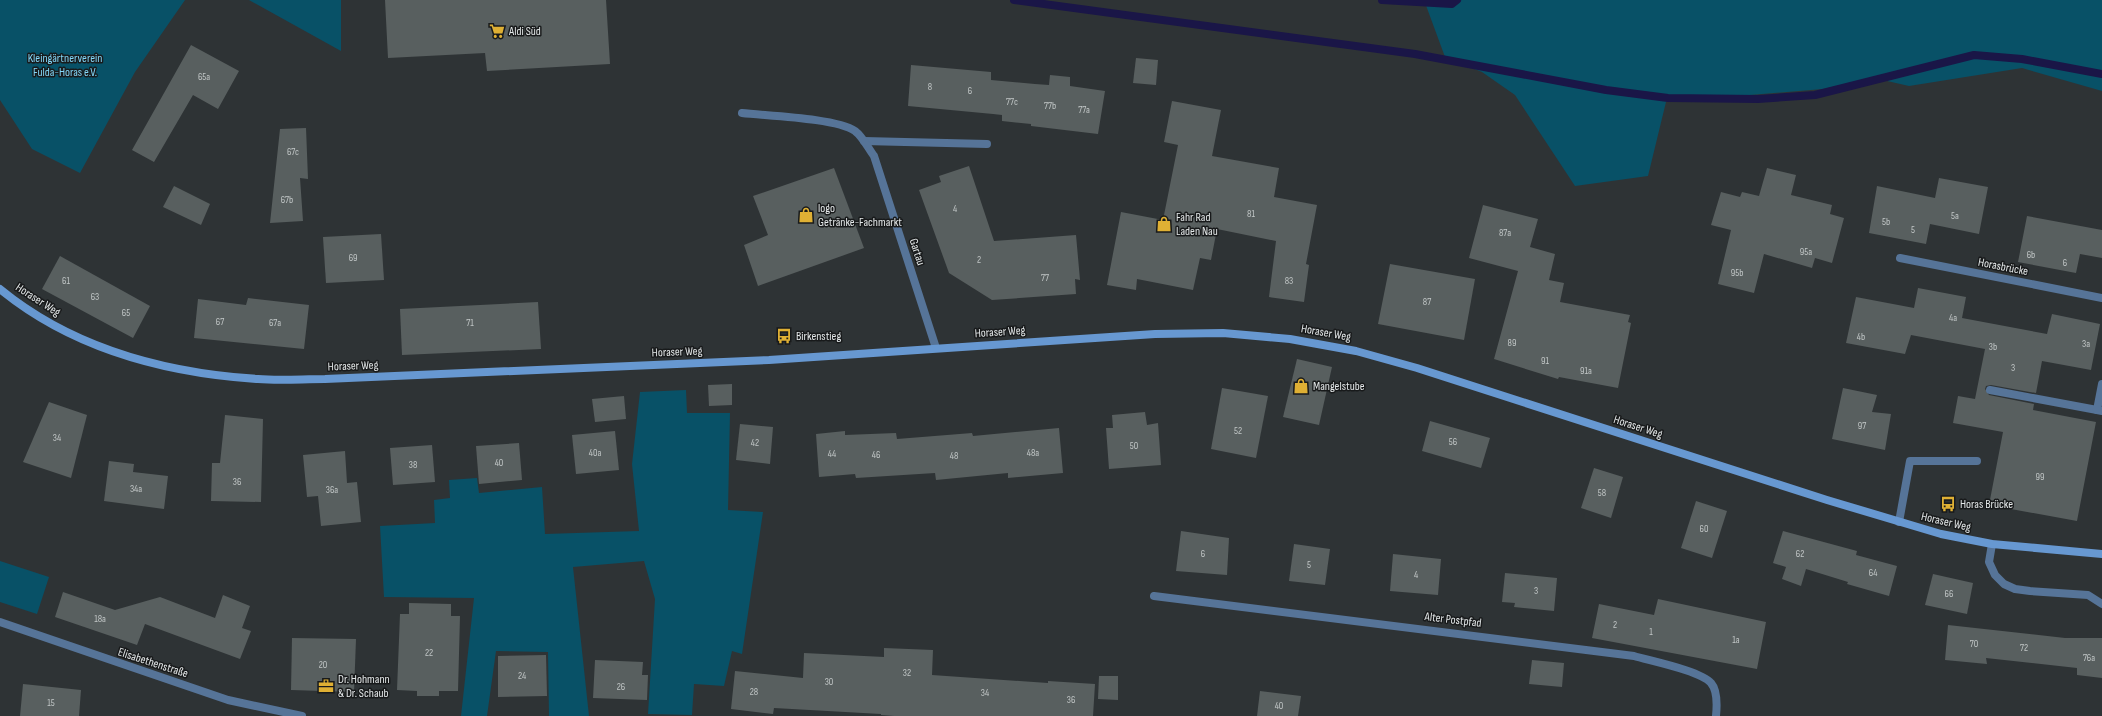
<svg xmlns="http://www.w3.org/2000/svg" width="2102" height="716" font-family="'Sofia Sans Condensed',sans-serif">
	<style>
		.green { fill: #085167 }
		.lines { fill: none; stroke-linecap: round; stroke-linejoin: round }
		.stream { stroke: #1a1647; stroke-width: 8 }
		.building { fill: #585f5f }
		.lane { stroke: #567498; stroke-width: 8 }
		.street { stroke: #567498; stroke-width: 8 }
		.secondary { stroke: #6798d1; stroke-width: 8 }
		.labels { text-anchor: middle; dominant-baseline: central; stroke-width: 3; stroke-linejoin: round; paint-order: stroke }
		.number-label { font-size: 10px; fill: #c1c6c6 }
		.poi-label { font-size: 12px; fill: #e4e8e9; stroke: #181a1b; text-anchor: start }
		.park-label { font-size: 12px; fill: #83d7f8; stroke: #181a1b }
		.street-label { font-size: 12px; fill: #e4e8e9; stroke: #181a1b }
	</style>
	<rect width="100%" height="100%" fill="#2e3335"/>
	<g class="green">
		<path d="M 0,0 L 185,0 L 135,72 L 80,173 L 32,149 L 0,100 Z"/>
		<path d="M 249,0 L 341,0 L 341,51 Z"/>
		<path d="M 1424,0 L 2102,0 L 2102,91 L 2022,68 L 1909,86 L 1874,78 L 1823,89 L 1666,102 L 1648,176 L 1575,186 L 1515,95 L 1482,72 L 1445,57 Z"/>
		<path d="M 686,390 L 687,413 L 730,413 L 728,510 L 763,512 L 742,654 L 732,651 L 724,686 L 694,684 L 692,715 L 648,714 L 655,599 L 644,561 L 573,567 L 589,716 L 549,716 L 548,652 L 496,651 L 487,716 L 461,716 L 474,598 L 384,597 L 380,526 L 435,523 L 434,500 L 450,498 L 449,480 L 477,478 L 479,493 L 542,487 L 545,534 L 639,531 L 632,464 L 640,392 Z"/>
		<path d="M 0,561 L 49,577 L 37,614 L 0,602 Z"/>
	</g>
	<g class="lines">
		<g class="stream">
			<path d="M 1014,0 L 1415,54 L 1606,90 L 1668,98 L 1758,99 L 1815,95 L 1974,55 L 2022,59 L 2102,74"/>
			<path d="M 1382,0 L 1452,4 L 1457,0"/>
		</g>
	</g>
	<g class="building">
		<path d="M 385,0 L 606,0 L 610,64 L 487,71 L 485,53 L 388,58 Z"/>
		<path d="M 191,45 L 239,71 L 218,109 L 193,95 L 154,162 L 132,150 Z"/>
		<path d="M 1136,58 L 1158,60 L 1156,85 L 1133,83 Z"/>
		<path d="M 911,65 L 991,72 L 991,80 L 1035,84 L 1049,85 L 1050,75 L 1070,77 L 1070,86 L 1105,91 L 1098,134 L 1031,126 L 1031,124 L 1002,121 L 1002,115 L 993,114 L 908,106 Z"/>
		<path d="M 1172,101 L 1221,110 L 1212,156 L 1279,168 L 1274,197 L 1317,205 L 1306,264 L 1309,265 L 1304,302 L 1269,297 L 1276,241 L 1217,229 L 1211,260 L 1200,258 L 1193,290 L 1137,279 L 1136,290 L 1107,285 L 1121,212 L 1163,220 L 1178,145 L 1164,142 Z"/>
		<path d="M 306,128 L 308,179 L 300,178 L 303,221 L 270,223 L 280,129 Z"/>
		<path d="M 969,166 L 994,241 L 1076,235 L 1080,280 L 1075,279 L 1076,294 L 992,300 L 949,273 L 919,190 L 941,182 L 939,176 Z"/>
		<path d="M 834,168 L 864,248 L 758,286 L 744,245 L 768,235 L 753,196 Z"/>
		<path d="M 1767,168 L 1796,175 L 1791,195 L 1832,205 L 1830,214 L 1844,218 L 1832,263 L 1815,258 L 1812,268 L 1764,254 L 1754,293 L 1718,284 L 1731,230 L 1711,225 L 1721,192 L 1740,197 L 1742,192 L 1759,196 Z"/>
		<path d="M 1939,178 L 1988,187 L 1979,234 L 1930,224 L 1926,244 L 1869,233 L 1877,186 L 1935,198 Z"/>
		<path d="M 174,186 L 210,204 L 201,225 L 163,207 Z"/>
		<path d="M 1483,205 L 1538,219 L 1530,247 L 1555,254 L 1549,280 L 1564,283 L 1560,302 L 1630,315 L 1628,322 L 1631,323 L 1618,388 L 1559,377 L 1558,379 L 1494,359 L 1518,271 L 1469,258 Z"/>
		<path d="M 2027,216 L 2102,230 L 2102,258 L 2080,254 L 2076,273 L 2018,262 Z"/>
		<path d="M 381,234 L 384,280 L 326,283 L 323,237 Z"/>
		<path d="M 60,256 L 150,306 L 133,338 L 42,289 Z"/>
		<path d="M 1390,264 L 1475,279 L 1464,340 L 1378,324 Z"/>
		<path d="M 1918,288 L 1966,297 L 1962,318 L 2047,334 L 2052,314 L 2100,324 L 2091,370 L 2042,361 L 2036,393 L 1991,385 L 1986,386 L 1985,389 L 1989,395 L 2034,404 L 2033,410 L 2096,422 L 2077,521 L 1989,505 L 2003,432 L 1953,423 L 1958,396 L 1975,399 L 1985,349 L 1911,335 L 1905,354 L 1846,343 L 1856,297 L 1914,308 Z"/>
		<path d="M 248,298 L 309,305 L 304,349 L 194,338 L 198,299 L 246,305 Z"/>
		<path d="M 538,302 L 541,349 L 402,355 L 400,309 Z"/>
		<path d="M 1297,359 L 1332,367 L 1319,425 L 1283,417 Z"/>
		<path d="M 732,384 L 732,405 L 709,406 L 708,385 Z"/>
		<path d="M 1222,388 L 1268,396 L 1256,458 L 1211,449 Z"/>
		<path d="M 1843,388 L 1877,395 L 1872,412 L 1891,414 L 1885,450 L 1832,439 Z"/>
		<path d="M 624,396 L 626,419 L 595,422 L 592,399 Z"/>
		<path d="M 49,402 L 87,415 L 71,478 L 23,462 Z"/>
		<path d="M 1145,412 L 1147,425 L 1158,423 L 1161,465 L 1109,469 L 1106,428 L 1113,428 L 1112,415 Z"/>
		<path d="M 225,415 L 263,419 L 261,502 L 211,501 L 212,463 L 220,463 Z"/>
		<path d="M 1430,421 L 1490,438 L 1481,468 L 1422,451 Z"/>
		<path d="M 740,424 L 773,427 L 770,464 L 736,460 Z"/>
		<path d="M 1059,428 L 1063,473 L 1008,478 L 1008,473 L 936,480 L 935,473 L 856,478 L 855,474 L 819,477 L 816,434 L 845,431 L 845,435 L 896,433 L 897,439 L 972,433 L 973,436 Z"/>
		<path d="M 615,431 L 619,470 L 576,474 L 572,435 Z"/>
		<path d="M 519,443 L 522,480 L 479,484 L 476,446 Z"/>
		<path d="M 432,445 L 435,482 L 393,485 L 390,448 Z"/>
		<path d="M 345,451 L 347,483 L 357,482 L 361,522 L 321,526 L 318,496 L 307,497 L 303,455 Z"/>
		<path d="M 109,461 L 134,464 L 133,472 L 168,476 L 164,509 L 104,501 Z"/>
		<path d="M 1594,468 L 1623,477 L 1611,518 L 1581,508 Z"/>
		<path d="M 1696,501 L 1727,511 L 1712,558 L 1681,548 Z"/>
		<path d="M 1181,531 L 1229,538 L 1227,575 L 1176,571 Z"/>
		<path d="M 1783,531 L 1857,551 L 1856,555 L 1897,566 L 1889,596 L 1847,584 L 1848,582 L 1806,569 L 1801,586 L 1782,579 L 1786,567 L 1773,563 Z"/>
		<path d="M 1294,544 L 1330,549 L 1325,585 L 1289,581 Z"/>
		<path d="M 1393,554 L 1441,559 L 1438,595 L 1390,591 Z"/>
		<path d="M 1505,573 L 1557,578 L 1554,611 L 1514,607 L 1515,603 L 1502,602 Z"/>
		<path d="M 1933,574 L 1973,583 L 1967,614 L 1925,605 Z"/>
		<path d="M 63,592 L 115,610 L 160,597 L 215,618 L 223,595 L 250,606 L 242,628 L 251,631 L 240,659 L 145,624 L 137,645 L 55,617 Z"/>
		<path d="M 1658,599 L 1766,622 L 1757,669 L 1592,638 L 1599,604 L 1654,615 Z"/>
		<path d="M 409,603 L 451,604 L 451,616 L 460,616 L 458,691 L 439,691 L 439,696 L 417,696 L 417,691 L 397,690 L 400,614 L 409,614 Z"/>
		<path d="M 1948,625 L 2065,638 L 2102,638 L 2102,678 L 2077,675 L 2077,668 L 1986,658 L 1987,664 L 1945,660 Z"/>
		<path d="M 292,638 L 356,639 L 354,692 L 291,690 Z"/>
		<path d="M 884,648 L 933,650 L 932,675 L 1048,683 L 1048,681 L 1095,684 L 1093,716 L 894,716 L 881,715 L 881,714 L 774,708 L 773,714 L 731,709 L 735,671 L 803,678 L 804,653 L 884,657 Z"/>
		<path d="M 546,655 L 547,696 L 498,697 L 498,656 Z"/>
		<path d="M 595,660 L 643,662 L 642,675 L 648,675 L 647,700 L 593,698 Z"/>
		<path d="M 1532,660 L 1564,663 L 1562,687 L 1529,684 Z"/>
		<path d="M 1099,676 L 1118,676 L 1118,700 L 1098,699 Z"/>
		<path d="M 23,684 L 81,690 L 79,716 L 20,716 Z"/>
		<path d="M 1260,691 L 1301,696 L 1298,716 L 1257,716 Z"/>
	</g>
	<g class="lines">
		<g class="lane">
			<path d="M 864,141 L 987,144"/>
			<path d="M 1990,390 L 2097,410"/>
			<path d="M 1899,522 L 1910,461 L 1977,461"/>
		</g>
		<g class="street">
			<path d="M 742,113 C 768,116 836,118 855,131 C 863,137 868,148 874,156 L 936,348"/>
			<path d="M 1900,258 L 2102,298"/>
			<path d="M 2102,384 L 2097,410 L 2102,411"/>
			<path d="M 1992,544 L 1989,562 L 1995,575 L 2004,584 L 2015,589 L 2030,591 L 2088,595 L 2102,604"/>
			<path d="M 1154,596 L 1634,656 C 1651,661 1701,671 1711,683 C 1718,691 1717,706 1716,716"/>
			<path d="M 0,622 L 228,700 L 302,716"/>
		</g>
		<path class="secondary" d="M 0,289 C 72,348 166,373 258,379 C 280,381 302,379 325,379 L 769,360 L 1155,334 L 1223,333 L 1290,339 L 1356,351 L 1417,368 L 1827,500 L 1941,534 L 1992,544 L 2102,554"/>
	</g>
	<defs>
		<g id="supermarket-bare" transform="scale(1.2)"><path d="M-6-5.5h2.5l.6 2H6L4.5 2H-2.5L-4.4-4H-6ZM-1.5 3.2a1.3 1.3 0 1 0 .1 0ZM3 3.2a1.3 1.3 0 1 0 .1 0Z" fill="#dfb034" stroke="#181a1b" stroke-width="2.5" paint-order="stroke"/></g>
		<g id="shop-bare" transform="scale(1.2)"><path d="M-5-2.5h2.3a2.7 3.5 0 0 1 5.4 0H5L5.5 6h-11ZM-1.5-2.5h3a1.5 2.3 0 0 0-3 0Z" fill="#dfb034" stroke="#181a1b" stroke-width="2.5" paint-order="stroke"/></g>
		<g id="bus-bare" transform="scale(1.2)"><path d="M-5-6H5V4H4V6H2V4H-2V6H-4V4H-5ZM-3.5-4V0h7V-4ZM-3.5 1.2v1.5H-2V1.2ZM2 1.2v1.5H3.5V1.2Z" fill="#dfb034" stroke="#181a1b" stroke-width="2.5" paint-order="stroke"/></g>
		<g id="office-bare" transform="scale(1.2)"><path d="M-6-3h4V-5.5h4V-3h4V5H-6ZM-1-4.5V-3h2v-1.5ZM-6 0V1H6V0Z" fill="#dfb034" stroke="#181a1b" stroke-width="2.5" paint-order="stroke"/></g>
	</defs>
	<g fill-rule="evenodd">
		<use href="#supermarket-bare" x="497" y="31"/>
		<use href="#shop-bare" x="806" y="215"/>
		<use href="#shop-bare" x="1164" y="224"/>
		<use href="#bus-bare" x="784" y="336"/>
		<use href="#shop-bare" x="1301" y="386"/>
		<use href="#bus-bare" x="1948" y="504"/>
		<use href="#office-bare" x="326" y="686"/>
	</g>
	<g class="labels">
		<g class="number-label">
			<text x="204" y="77">65a</text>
			<text x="930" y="87">8</text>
			<text x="970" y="91">6</text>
			<text x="1012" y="102">77c</text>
			<text x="1050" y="106">77b</text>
			<text x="1084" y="110">77a</text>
			<text x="293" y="152">67c</text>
			<text x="287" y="200">67b</text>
			<text x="955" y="209">4</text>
			<text x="1251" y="214">81</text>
			<text x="1955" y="216">5a</text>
			<text x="1886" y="222">5b</text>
			<text x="1913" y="230">5</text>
			<text x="1505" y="233">87a</text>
			<text x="1806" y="252">95a</text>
			<text x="2031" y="255">6b</text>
			<text x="353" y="258">69</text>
			<text x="979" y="260">2</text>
			<text x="2065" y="263">6</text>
			<text x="1737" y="273">95b</text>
			<text x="1045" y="278">77</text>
			<text x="66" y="281">61</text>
			<text x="1289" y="281">83</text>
			<text x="95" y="297">63</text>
			<text x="1427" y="302">87</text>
			<text x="126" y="313">65</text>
			<text x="1953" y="318">4a</text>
			<text x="220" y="322">67</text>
			<text x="275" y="323">67a</text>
			<text x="470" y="323">71</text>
			<text x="1861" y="337">4b</text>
			<text x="1512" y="343">89</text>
			<text x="2086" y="344">3a</text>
			<text x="1993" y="347">3b</text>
			<text x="1545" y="361">91</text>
			<text x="2013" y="368">3</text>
			<text x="1586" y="371">91a</text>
			<text x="1862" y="426">97</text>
			<text x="1238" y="431">52</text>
			<text x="57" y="438">34</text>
			<text x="1453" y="442">56</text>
			<text x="755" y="443">42</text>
			<text x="1134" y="446">50</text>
			<text x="595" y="453">40a</text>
			<text x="1033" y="453">48a</text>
			<text x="832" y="454">44</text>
			<text x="876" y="455">46</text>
			<text x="954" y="456">48</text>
			<text x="499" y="463">40</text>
			<text x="413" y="465">38</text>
			<text x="2040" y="477">99</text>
			<text x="237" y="482">36</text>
			<text x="136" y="489">34a</text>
			<text x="332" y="490">36a</text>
			<text x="1602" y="493">58</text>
			<text x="1704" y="529">60</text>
			<text x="1203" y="554">6</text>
			<text x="1800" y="554">62</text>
			<text x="1309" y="565">5</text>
			<text x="1873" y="573">64</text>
			<text x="1416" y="575">4</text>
			<text x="1536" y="591">3</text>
			<text x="1949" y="594">66</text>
			<text x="100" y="619">18a</text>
			<text x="1615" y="625">2</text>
			<text x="1651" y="632">1</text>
			<text x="1736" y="640">1a</text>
			<text x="1974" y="644">70</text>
			<text x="2024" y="648">72</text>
			<text x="429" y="653">22</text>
			<text x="2089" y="658">76a</text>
			<text x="323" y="665">20</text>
			<text x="907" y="673">32</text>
			<text x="522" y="676">24</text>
			<text x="829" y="682">30</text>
			<text x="621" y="687">26</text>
			<text x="754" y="692">28</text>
			<text x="985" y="693">34</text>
			<text x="1071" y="700">36</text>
			<text x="51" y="703">15</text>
			<text x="1279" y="706">40</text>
		</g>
		<g class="poi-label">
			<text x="509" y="31">Aldi Süd</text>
			<text x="818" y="208">logo<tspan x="818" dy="14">Getränke-Fachmarkt</tspan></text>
			<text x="1176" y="217">Fahr Rad<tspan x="1176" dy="14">Laden Nau</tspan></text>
			<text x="796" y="336">Birkenstieg</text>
			<text x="1313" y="386">Mangelstube</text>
			<text x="1960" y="504">Horas Brücke</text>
			<text x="338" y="679">Dr. Hohmann<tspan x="338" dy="14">&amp; Dr. Schaub</tspan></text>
		</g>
		<g class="park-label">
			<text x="65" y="58">Kleingärtnerverein<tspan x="65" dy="14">Fulda-Horas e.V.</tspan></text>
		</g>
		<g class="street-label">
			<text transform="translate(917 252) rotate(72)">Gartau</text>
			<text transform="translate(2003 267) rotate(11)">Horasbrücke</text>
			<text transform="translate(38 300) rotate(33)">Horaser Weg</text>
			<text transform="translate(1000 332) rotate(-4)">Horaser Weg</text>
			<text transform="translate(1326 333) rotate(10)">Horaser Weg</text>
			<text transform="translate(677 352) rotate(-2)">Horaser Weg</text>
			<text transform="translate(353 366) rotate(-2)">Horaser Weg</text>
			<text transform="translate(1638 427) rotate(18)">Horaser Weg</text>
			<text transform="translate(1946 522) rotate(13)">Horaser Weg</text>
			<text transform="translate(1453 620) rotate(7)">Alter Postpfad</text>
			<text transform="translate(153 663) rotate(18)">Elisabethenstraße</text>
		</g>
	</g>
</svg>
